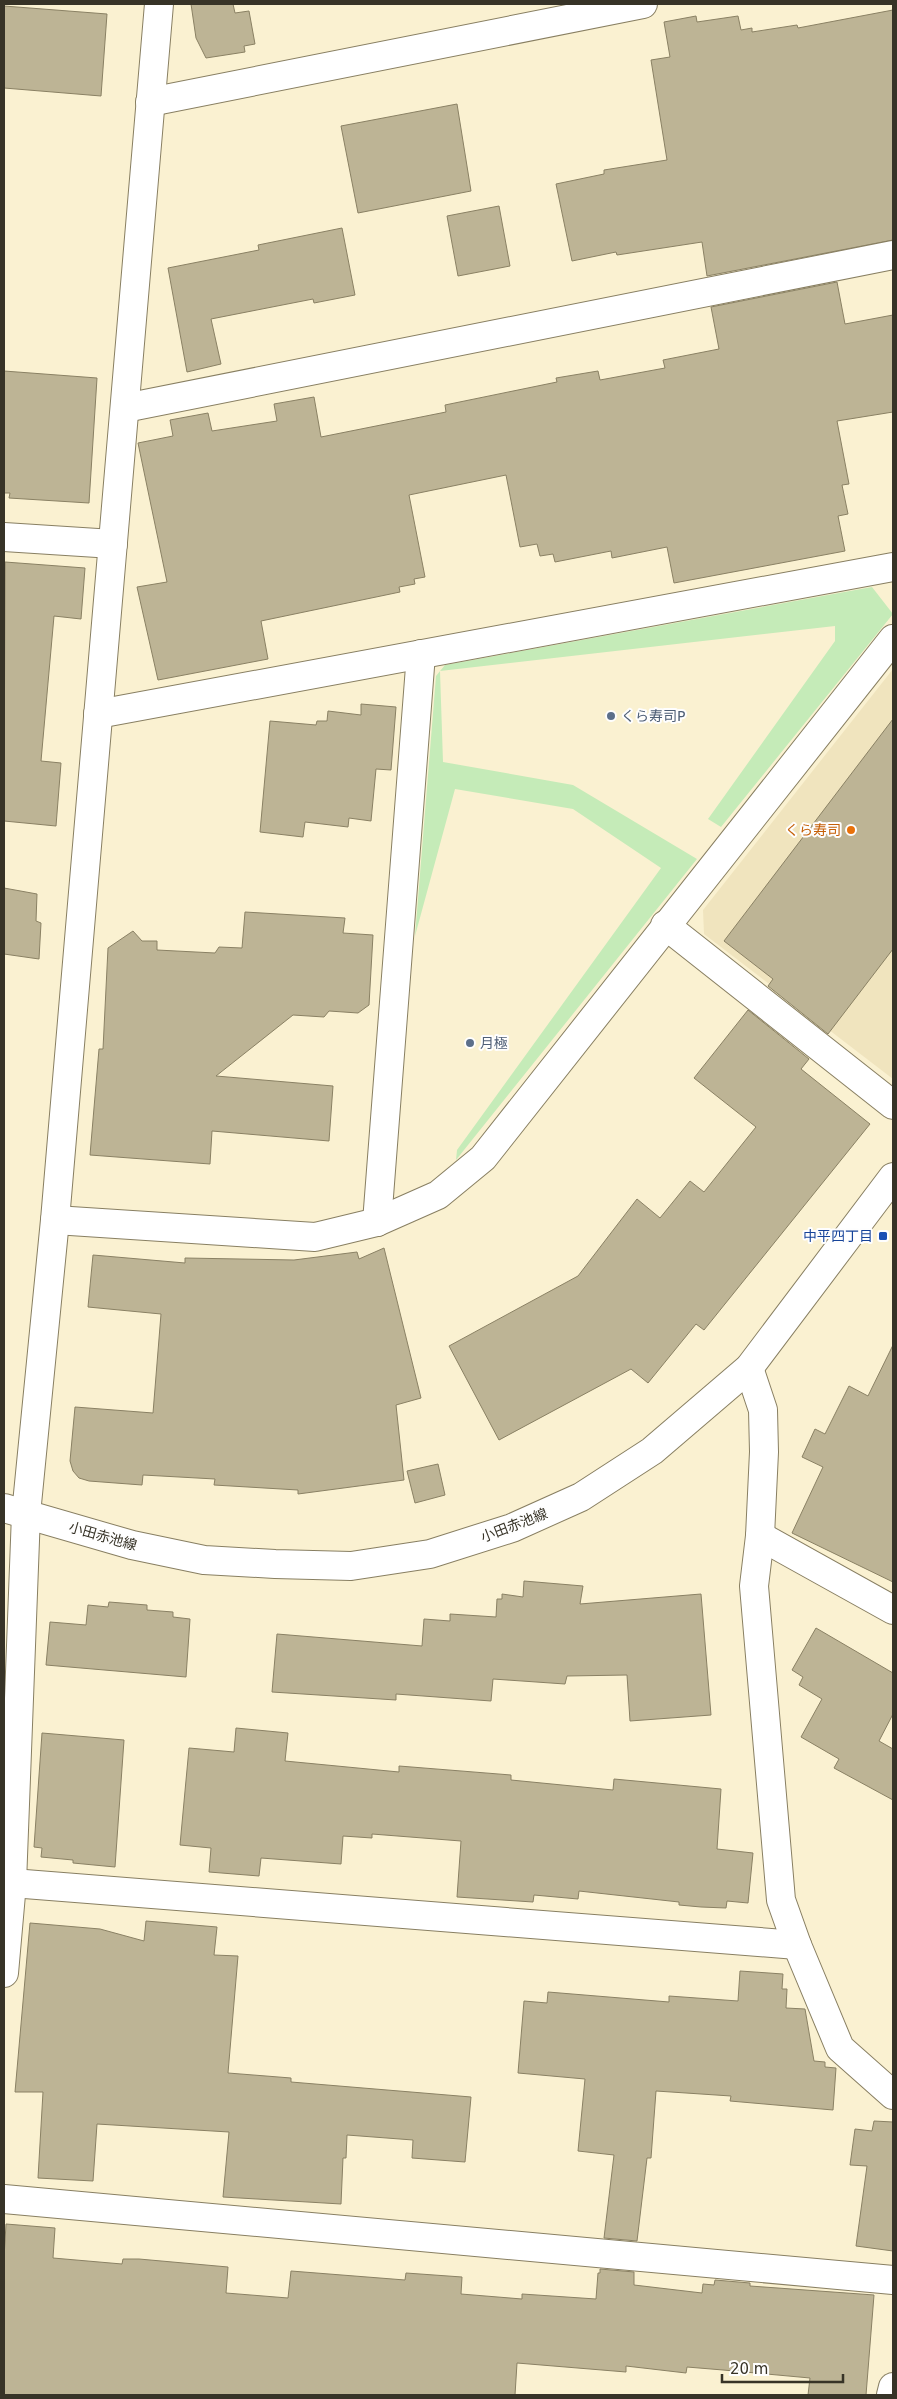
<svg xmlns="http://www.w3.org/2000/svg" width="897" height="2399" font-family="'DejaVu Sans','Noto Sans JP',sans-serif">
	<style>
		.built { fill: #f0e4be }
		.green { fill: #c5ebb8 }
		.building { fill: #bdb495; stroke: #8a8164 }
		.lines { fill: none; stroke-linecap: round; stroke-linejoin: round }
		.minor-casing { stroke: #887f62; stroke-width: 30 }
		.tertiary-casing { stroke: #887f62; stroke-width: 30 }
		.minor { stroke: #fff; stroke-width: 28 }
		.tertiary { stroke: #fff; stroke-width: 28 }
		.service-dot { fill: #5c6f8a; stroke: #fefefe; stroke-width: 2 }
		.food-dot { fill: #e8710a; stroke: #fefefe; stroke-width: 2 }
		.transit-dot { fill: #1a4fb4; stroke: #fefefe; stroke-width: 2 }
		.labels { text-anchor: middle; dominant-baseline: central; stroke-width: 4; stroke-linejoin: round; paint-order: stroke }
		.service-label { font-size: 14px; fill: #4e5e75; stroke: #fefefe; text-anchor: start }
		.food-label { font-size: 14px; fill: #c56008; stroke: #fefefe; text-anchor: end }
		.transit-label { font-size: 14px; fill: #164399; stroke: #fefefe; text-anchor: end }
		.street-label { font-size: 14px; fill: #373327; stroke: #fefefe }
	</style>
	<rect width="100%" height="100%" fill="#faf1d1"/>
	<path class="built" d="M 893,669 L 893,1079 L 704,934 L 703,910 Z"/>
	<path class="green" d="M 872,587 L 893,614 L 721,827 L 708,819 L 835,641 L 835,626 L 440,671 L 443,762 L 573,785 L 697,859 L 456,1160 L 457,1150 L 661,868 L 573,809 L 455,789 L 415,936 L 436,676 L 445,665 Z"/>
	<g class="building">
		<path d="M 191,4 L 233,4 L 235,13 L 249,11 L 255,44 L 244,46 L 245,52 L 206,58 L 196,38 Z"/>
		<path d="M 4,6 L 107,14 L 101,96 L 4,88 Z"/>
		<path d="M 893,10 L 893,240 L 707,276 L 702,242 L 617,255 L 616,252 L 572,261 L 556,184 L 604,174 L 604,170 L 667,160 L 651,60 L 670,57 L 664,22 L 696,16 L 697,22 L 738,16 L 741,30 L 752,28 L 752,32 L 797,25 L 798,28 Z"/>
		<path d="M 457,104 L 471,191 L 358,213 L 341,126 Z"/>
		<path d="M 499,206 L 510,266 L 458,276 L 447,216 Z"/>
		<path d="M 342,228 L 355,295 L 314,303 L 313,299 L 211,319 L 221,364 L 187,372 L 168,268 L 259,250 L 258,245 Z"/>
		<path d="M 837,282 L 845,324 L 893,315 L 893,412 L 837,421 L 849,484 L 842,485 L 848,514 L 838,516 L 845,551 L 674,583 L 667,547 L 612,558 L 611,551 L 555,562 L 553,554 L 540,556 L 537,544 L 520,547 L 506,475 L 409,495 L 425,577 L 414,579 L 415,584 L 399,587 L 400,592 L 261,621 L 268,659 L 158,680 L 137,587 L 167,582 L 138,443 L 173,436 L 170,420 L 208,413 L 212,431 L 277,421 L 274,404 L 314,397 L 321,437 L 446,412 L 445,405 L 557,382 L 556,378 L 598,371 L 600,380 L 665,368 L 663,360 L 719,349 L 711,307 Z"/>
		<path d="M 4,371 L 97,378 L 89,503 L 9,498 L 10,493 L 4,493 Z"/>
		<path d="M 5,562 L 85,568 L 81,619 L 54,616 L 41,761 L 61,763 L 56,826 L 4,821 Z"/>
		<path d="M 361,704 L 396,707 L 391,770 L 376,769 L 371,821 L 349,818 L 348,827 L 305,822 L 303,837 L 260,832 L 270,721 L 316,725 L 317,721 L 327,721 L 328,711 L 361,715 Z"/>
		<path d="M 893,719 L 893,949 L 828,1034 L 768,986 L 773,979 L 724,941 Z"/>
		<path d="M 4,888 L 37,894 L 36,921 L 41,923 L 39,959 L 4,954 Z"/>
		<path d="M 245,912 L 345,918 L 343,933 L 373,935 L 369,1005 L 358,1013 L 329,1011 L 324,1017 L 293,1015 L 216,1076 L 333,1086 L 329,1141 L 212,1131 L 210,1164 L 90,1155 L 99,1049 L 103,1049 L 108,948 L 133,931 L 142,941 L 157,941 L 157,950 L 215,953 L 219,947 L 242,948 Z"/>
		<path d="M 748,1010 L 809,1059 L 801,1069 L 870,1124 L 704,1330 L 696,1324 L 648,1383 L 631,1369 L 499,1440 L 449,1346 L 578,1276 L 637,1199 L 660,1218 L 690,1181 L 704,1192 L 756,1127 L 694,1078 Z"/>
		<path d="M 384,1248 L 421,1398 L 396,1405 L 404,1480 L 298,1494 L 298,1490 L 214,1485 L 215,1479 L 143,1475 L 142,1485 L 89,1481 L 79,1478 L 73,1471 L 70,1461 L 75,1407 L 153,1413 L 161,1314 L 88,1307 L 93,1255 L 185,1263 L 185,1258 L 294,1260 L 357,1252 L 359,1259 Z"/>
		<path d="M 893,1345 L 893,1582 L 792,1533 L 823,1467 L 802,1457 L 815,1429 L 825,1434 L 849,1386 L 868,1396 Z"/>
		<path d="M 438,1464 L 445,1495 L 415,1503 L 407,1471 Z"/>
		<path d="M 524,1581 L 583,1586 L 580,1604 L 701,1594 L 711,1715 L 630,1721 L 627,1675 L 567,1676 L 565,1684 L 493,1679 L 491,1701 L 396,1694 L 396,1700 L 272,1692 L 277,1634 L 422,1646 L 424,1619 L 450,1621 L 450,1614 L 496,1617 L 497,1599 L 502,1599 L 502,1594 L 523,1597 Z"/>
		<path d="M 109,1602 L 147,1605 L 147,1610 L 173,1612 L 173,1617 L 190,1619 L 186,1677 L 46,1665 L 50,1622 L 86,1625 L 88,1605 L 108,1607 Z"/>
		<path d="M 816,1628 L 893,1673 L 893,1714 L 879,1741 L 893,1749 L 893,1800 L 834,1768 L 839,1759 L 801,1737 L 822,1699 L 799,1685 L 803,1677 L 792,1670 Z"/>
		<path d="M 236,1728 L 288,1733 L 285,1761 L 399,1772 L 399,1766 L 511,1775 L 511,1780 L 613,1790 L 614,1779 L 721,1789 L 717,1849 L 753,1853 L 748,1903 L 727,1901 L 726,1908 L 701,1907 L 679,1905 L 679,1902 L 579,1891 L 578,1899 L 534,1895 L 533,1902 L 457,1897 L 461,1841 L 372,1834 L 372,1838 L 343,1836 L 341,1864 L 261,1858 L 259,1876 L 209,1872 L 211,1848 L 180,1845 L 189,1748 L 234,1752 Z"/>
		<path d="M 42,1733 L 124,1740 L 115,1867 L 73,1863 L 73,1860 L 41,1857 L 42,1848 L 34,1847 Z"/>
		<path d="M 146,1921 L 217,1927 L 214,1955 L 238,1956 L 228,2073 L 291,2078 L 291,2082 L 471,2097 L 465,2162 L 412,2158 L 413,2140 L 347,2135 L 346,2158 L 343,2158 L 341,2204 L 223,2197 L 229,2132 L 97,2124 L 93,2181 L 38,2178 L 43,2092 L 15,2092 L 30,1923 L 100,1929 L 144,1941 Z"/>
		<path d="M 740,1971 L 783,1974 L 782,1989 L 787,1989 L 786,2008 L 805,2009 L 814,2061 L 825,2062 L 825,2067 L 836,2068 L 833,2110 L 730,2101 L 731,2096 L 656,2091 L 651,2158 L 647,2158 L 637,2241 L 604,2238 L 614,2155 L 578,2151 L 585,2079 L 518,2073 L 524,2001 L 547,2003 L 548,1992 L 669,2002 L 669,1996 L 738,2001 Z"/>
		<path d="M 874,2121 L 893,2122 L 893,2251 L 856,2246 L 867,2166 L 850,2165 L 855,2129 L 872,2131 Z"/>
		<path d="M 6,2224 L 55,2228 L 53,2258 L 122,2264 L 123,2259 L 139,2259 L 228,2267 L 226,2293 L 288,2298 L 291,2271 L 405,2280 L 406,2273 L 462,2277 L 461,2294 L 522,2299 L 522,2294 L 596,2299 L 598,2273 L 600,2273 L 600,2269 L 634,2272 L 634,2285 L 702,2293 L 703,2284 L 714,2285 L 715,2280 L 750,2283 L 750,2286 L 874,2295 L 866,2395 L 808,2395 L 810,2378 L 723,2370 L 687,2367 L 686,2373 L 626,2366 L 626,2372 L 517,2363 L 515,2395 L 4,2395 L 4,2258 Z"/>
	</g>
	<g class="lines">
		<g class="minor-casing">
			<g id="minor">
				<path d="M 150,102 L 643,4"/>
				<path d="M 125,408 L 893,255"/>
				<path d="M 4,537 L 113,544"/>
				<path d="M 98,714 L 893,567"/>
				<path d="M 665,925 L 893,1105"/>
				<path d="M 55,1220 L 315,1237 L 377,1222 L 438,1195 L 483,1158 L 893,639"/>
				<path d="M 377,1222 L 421,654"/>
				<path d="M 749,1368 L 763,1410 L 764,1452 L 760,1536 L 754,1586 L 781,1900 L 797,1945 L 840,2048 L 893,2095"/>
				<path d="M 760,1536 L 893,1610"/>
				<path d="M 12,1883 L 797,1945"/>
				<path d="M 4,1973 L 12,1883 L 26,1514 L 55,1220 L 159,4"/>
				<path d="M 4,2199 L 893,2280"/>
				<path d="M 891,2395 L 893,2387"/>
			</g>
		</g>
		<g class="tertiary-casing">
			<path id="tertiary" d="M 4,1508 L 132,1545 L 204,1560 L 275,1564 L 351,1566 L 430,1554 L 512,1528 L 581,1497 L 652,1451 L 749,1368 L 893,1177"/>
		</g>
		<use href="#minor" class="minor"/>
		<use href="#tertiary" class="tertiary"/>
	</g>
	<g class="service-dot">
		<circle cx="611" cy="716" r="5"/>
		<circle cx="470" cy="1043" r="5"/>
	</g>
	<circle class="food-dot" cx="851" cy="830" r="5"/>
	<rect class="transit-dot" x="878" y="1231" width="10" height="10" rx="2.5"/>
	<g class="labels">
		<g class="service-label">
			<text x="621" y="716">くら寿司P</text>
			<text x="480" y="1043">月極</text>
		</g>
		<g class="food-label">
			<text x="841" y="830">くら寿司</text>
		</g>
		<g class="transit-label">
			<text x="873" y="1236">中平四丁目</text>
		</g>
		<g class="street-label">
			<text transform="translate(514 1525) rotate(-21)">小田赤池線</text>
			<text transform="translate(103 1536) rotate(16)">小田赤池線</text>
		</g>
	</g>
	<rect width="897" height="2399" fill="none" stroke="#373327" stroke-width="10"/>
	<path d="M722 2374v8h121v-8" fill="none" stroke="#373327" stroke-width="2.5"/>
	<text x="730" y="2374" font-size="15" fill="#373327" stroke="#fefefe" stroke-width="4" paint-order="stroke">20 m</text>
</svg>
